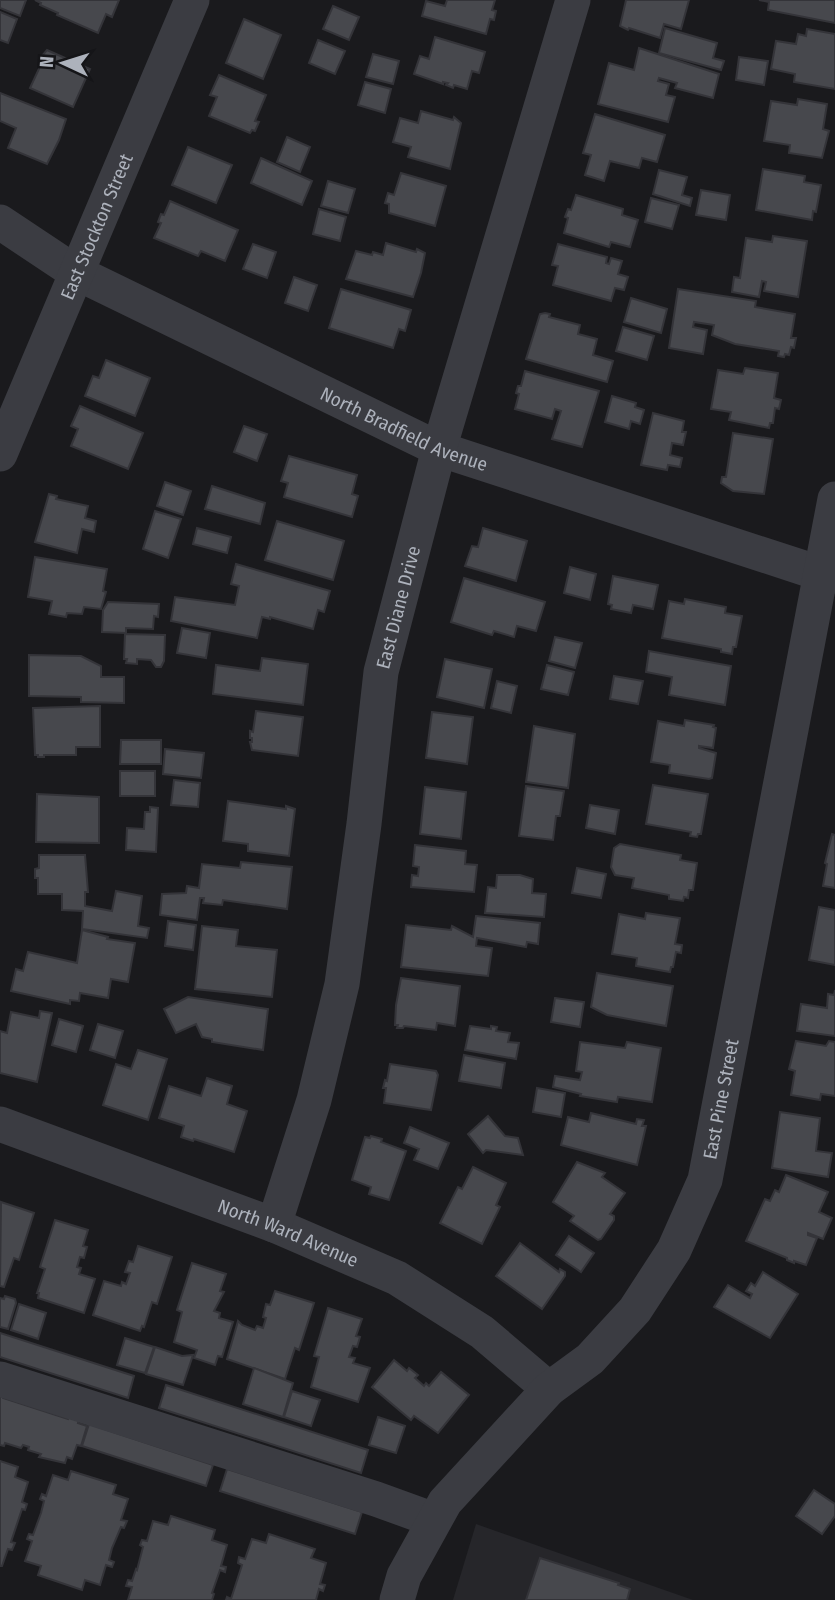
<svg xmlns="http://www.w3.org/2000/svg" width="835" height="1600" font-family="'Fira Sans Condensed',sans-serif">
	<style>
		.built { fill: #26262a }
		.building { fill: #47484d; stroke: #343439; stroke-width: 2 }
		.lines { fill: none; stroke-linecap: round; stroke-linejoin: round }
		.minor { stroke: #3b3c42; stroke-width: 35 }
		.labels { text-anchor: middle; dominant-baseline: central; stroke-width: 6; stroke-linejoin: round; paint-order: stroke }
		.street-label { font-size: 19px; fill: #adb2bc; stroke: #151518 }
	</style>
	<rect width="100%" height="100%" fill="#1a1a1d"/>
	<path class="built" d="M 476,1524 L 693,1600 L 453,1600 Z"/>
	<g class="building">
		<path d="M 0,0 L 26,0 L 20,16 L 0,8 Z"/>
		<path d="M 35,0 L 119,0 L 112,17 L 106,14 L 98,33 L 57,15 L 58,13 L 40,5 L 41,3 Z"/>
		<path d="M 447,0 L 495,0 L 492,10 L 496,11 L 494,20 L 490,19 L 486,34 L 422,16 L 426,1 L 445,6 Z"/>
		<path d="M 626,0 L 689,0 L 681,29 L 664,24 L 660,38 L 629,28 L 628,30 L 620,26 Z"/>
		<path d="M 759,0 L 835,0 L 835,23 L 768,10 L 769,2 Z"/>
		<path d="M 333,6 L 359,17 L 349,40 L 323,29 Z"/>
		<path d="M 0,12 L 17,19 L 8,43 L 0,40 Z"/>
		<path d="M 244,19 L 281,35 L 263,79 L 226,63 Z"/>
		<path d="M 665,28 L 717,43 L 713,58 L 724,61 L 721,70 L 659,53 Z"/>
		<path d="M 807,29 L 835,34 L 835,89 L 794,82 L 795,74 L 771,69 L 776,41 L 796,44 L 798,34 L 806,36 Z"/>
		<path d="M 435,37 L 485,52 L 479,73 L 472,71 L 467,89 L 454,85 L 453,88 L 446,85 L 448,83 L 443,82 L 443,84 L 414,74 L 420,56 L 429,59 Z"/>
		<path d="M 318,40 L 345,51 L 335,74 L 309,63 Z"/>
		<path d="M 639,48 L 719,74 L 713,98 L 675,88 L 677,83 L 659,78 L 658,81 L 669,84 L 666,95 L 675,97 L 668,122 L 598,104 L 609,63 L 634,70 Z"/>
		<path d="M 47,50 L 90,69 L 73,107 L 30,88 L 44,58 L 41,57 Z"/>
		<path d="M 373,54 L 399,61 L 393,84 L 366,77 Z"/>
		<path d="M 739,57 L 768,61 L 764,85 L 736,80 Z"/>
		<path d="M 219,75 L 266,95 L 255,121 L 259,122 L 255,131 L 252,130 L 250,133 L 209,116 L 217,97 L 210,95 Z"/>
		<path d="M 365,82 L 391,89 L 385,113 L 358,105 Z"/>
		<path d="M 0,93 L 66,119 L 59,140 L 47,164 L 8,148 L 16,128 L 0,121 Z"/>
		<path d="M 798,99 L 827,104 L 823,129 L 829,131 L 822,158 L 789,153 L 790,145 L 764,141 L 771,101 L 797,105 Z"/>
		<path d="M 421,111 L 453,120 L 454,117 L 461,123 L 450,169 L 408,157 L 411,147 L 393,142 L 400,118 L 418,123 Z"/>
		<path d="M 595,114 L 665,135 L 657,162 L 642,158 L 639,168 L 610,161 L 604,181 L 585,175 L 591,155 L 583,153 Z"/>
		<path d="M 287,137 L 310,147 L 300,172 L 277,162 Z"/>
		<path d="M 188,147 L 232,165 L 216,203 L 172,185 Z"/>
		<path d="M 261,158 L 312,181 L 302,205 L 251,183 Z"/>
		<path d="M 763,169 L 805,176 L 804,182 L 821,185 L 816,212 L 813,211 L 812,220 L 756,210 Z"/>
		<path d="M 659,170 L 687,177 L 682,195 L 692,198 L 690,206 L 653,194 Z"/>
		<path d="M 401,173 L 446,186 L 435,226 L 389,213 L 389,204 L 385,203 L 388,193 L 394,195 Z"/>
		<path d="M 328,181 L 355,189 L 348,213 L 321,206 Z"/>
		<path d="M 701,190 L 730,195 L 726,220 L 696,215 Z"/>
		<path d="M 576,195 L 623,209 L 622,215 L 638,220 L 630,247 L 611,242 L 609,247 L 564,233 L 568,218 L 565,217 L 568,209 L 571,210 Z"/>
		<path d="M 651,198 L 679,205 L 672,229 L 645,222 Z"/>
		<path d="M 170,201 L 238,230 L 225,261 L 201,251 L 198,256 L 154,238 L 161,223 L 158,222 L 161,214 L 164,215 Z"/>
		<path d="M 319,209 L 346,217 L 340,241 L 313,234 Z"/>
		<path d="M 773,236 L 807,241 L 798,297 L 764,291 L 766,282 L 762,281 L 759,297 L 732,292 L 734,277 L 740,278 L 746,238 L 772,242 Z"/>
		<path d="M 386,243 L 416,252 L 417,249 L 425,253 L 421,273 L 413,297 L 346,279 L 356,251 L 372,255 L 373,252 L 383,255 Z"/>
		<path d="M 253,244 L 276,252 L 267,278 L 243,269 Z"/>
		<path d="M 558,244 L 607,257 L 606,263 L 609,264 L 611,258 L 622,261 L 618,274 L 628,277 L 624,290 L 615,288 L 611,301 L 553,285 L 558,266 L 552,265 Z"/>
		<path d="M 294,277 L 317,285 L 308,311 L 285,303 Z"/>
		<path d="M 341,289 L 411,310 L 405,331 L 399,329 L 393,348 L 329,328 Z"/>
		<path d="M 678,289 L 756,301 L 755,307 L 795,314 L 791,338 L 796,338 L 794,348 L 791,347 L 789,355 L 785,354 L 784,357 L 778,356 L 779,351 L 735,344 L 712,335 L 714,325 L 694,322 L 693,327 L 707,330 L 703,354 L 669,348 Z"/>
		<path d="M 631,298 L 667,309 L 661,333 L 624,322 Z"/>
		<path d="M 545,313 L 550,314 L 549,317 L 580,325 L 578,334 L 597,339 L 593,355 L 613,361 L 607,382 L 526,359 L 540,314 Z"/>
		<path d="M 623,327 L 654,336 L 647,360 L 616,351 Z"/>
		<path d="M 106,360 L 150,378 L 135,416 L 85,396 L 93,376 L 99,378 Z"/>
		<path d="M 745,368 L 778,373 L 774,398 L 781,400 L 779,409 L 775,408 L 773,423 L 770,423 L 769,428 L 729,420 L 731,412 L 711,409 L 718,370 L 743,374 Z"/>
		<path d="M 525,371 L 599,391 L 582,447 L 552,439 L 561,411 L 555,409 L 552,419 L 515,409 L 519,394 L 516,393 L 518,386 L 521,386 Z"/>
		<path d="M 612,396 L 636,403 L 635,407 L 644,410 L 640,424 L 631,421 L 629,429 L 605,422 Z"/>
		<path d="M 80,406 L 143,433 L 128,469 L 71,446 L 78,429 L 71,426 Z"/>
		<path d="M 653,413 L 684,421 L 682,432 L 686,432 L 683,445 L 672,443 L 670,455 L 682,458 L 680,467 L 668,465 L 667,470 L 641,465 Z"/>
		<path d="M 244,426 L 267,434 L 257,461 L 234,452 Z"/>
		<path d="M 733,433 L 773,439 L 764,494 L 733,491 L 721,483 L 722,477 L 726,477 Z"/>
		<path d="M 289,456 L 357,475 L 352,494 L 358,496 L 352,517 L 284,497 L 288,483 L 281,481 Z"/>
		<path d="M 165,482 L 191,491 L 183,515 L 157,506 Z"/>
		<path d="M 212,486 L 265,503 L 260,524 L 205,509 Z"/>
		<path d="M 49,494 L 57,496 L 56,499 L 88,506 L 85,518 L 96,521 L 94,532 L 82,529 L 77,553 L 35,542 Z"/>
		<path d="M 155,511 L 181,519 L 168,558 L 143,549 Z"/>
		<path d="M 277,521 L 344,541 L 333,580 L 265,560 Z"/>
		<path d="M 197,528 L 231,537 L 227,553 L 193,544 Z"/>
		<path d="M 483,528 L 527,541 L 516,581 L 465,566 L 472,546 L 478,547 Z"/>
		<path d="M 35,557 L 107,569 L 103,591 L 106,592 L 101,609 L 84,607 L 82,614 L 67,613 L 66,617 L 49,614 L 52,601 L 28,597 Z"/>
		<path d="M 236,564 L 330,591 L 324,612 L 318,610 L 313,629 L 270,617 L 270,619 L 262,617 L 257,638 L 171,621 L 175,597 L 235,605 L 239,586 L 231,584 Z"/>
		<path d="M 570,567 L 596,574 L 590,600 L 564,593 Z"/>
		<path d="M 613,576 L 658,585 L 653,609 L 633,605 L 631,613 L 611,609 L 612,605 L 608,604 Z"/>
		<path d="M 464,578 L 545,602 L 536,631 L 517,626 L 514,637 L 494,631 L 492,635 L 451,622 Z"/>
		<path d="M 685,599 L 726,607 L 725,613 L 742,616 L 736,647 L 733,647 L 732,654 L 721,652 L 721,649 L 662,638 L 669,601 L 684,604 Z"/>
		<path d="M 108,602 L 159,604 L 158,617 L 154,616 L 153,629 L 126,628 L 126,633 L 102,632 L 103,610 Z"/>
		<path d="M 182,628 L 210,633 L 206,658 L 177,653 Z"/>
		<path d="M 125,634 L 165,635 L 164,661 L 161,667 L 156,667 L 151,660 L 137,659 L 137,664 L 126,663 L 127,659 L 124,659 Z"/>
		<path d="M 555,637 L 582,643 L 575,668 L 549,661 Z"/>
		<path d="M 649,651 L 731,666 L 725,705 L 669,695 L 672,677 L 646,672 Z"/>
		<path d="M 29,655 L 81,656 L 101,666 L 101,677 L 124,677 L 124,703 L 81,702 L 81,697 L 29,696 Z"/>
		<path d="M 262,658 L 308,664 L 303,705 L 213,694 L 216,665 L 260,671 Z"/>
		<path d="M 445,659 L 492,669 L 484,708 L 437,697 Z"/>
		<path d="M 547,665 L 574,672 L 568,695 L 541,689 Z"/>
		<path d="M 614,676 L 643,681 L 638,704 L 610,699 Z"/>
		<path d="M 497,681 L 517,686 L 511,713 L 491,708 Z"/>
		<path d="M 100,706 L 100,747 L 76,747 L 76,755 L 44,755 L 44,757 L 38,757 L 38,755 L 35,755 L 33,708 Z"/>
		<path d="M 256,711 L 303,717 L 298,756 L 252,750 L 250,742 L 252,742 L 252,738 L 250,738 L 250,731 L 253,732 Z"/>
		<path d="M 432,712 L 473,717 L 467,764 L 426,758 Z"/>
		<path d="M 685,720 L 714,725 L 713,727 L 716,728 L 713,748 L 699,746 L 699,748 L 716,753 L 712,778 L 709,779 L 669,773 L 670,765 L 651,762 L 658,721 L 684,726 Z"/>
		<path d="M 534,726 L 575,734 L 568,788 L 526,782 Z"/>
		<path d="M 121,740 L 161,740 L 161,764 L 120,764 Z"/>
		<path d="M 165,749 L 204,753 L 201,778 L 163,774 Z"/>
		<rect x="120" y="771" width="35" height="25"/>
		<path d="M 174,780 L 200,783 L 198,807 L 171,805 Z"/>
		<path d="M 653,785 L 708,794 L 701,834 L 698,834 L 697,837 L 690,836 L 691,832 L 646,824 Z"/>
		<path d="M 526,786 L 564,791 L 560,816 L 556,816 L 553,840 L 519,836 Z"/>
		<path d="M 425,787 L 466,792 L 461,839 L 420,834 Z"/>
		<path d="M 37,794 L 99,797 L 99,843 L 36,842 Z"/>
		<path d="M 228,801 L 286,809 L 286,806 L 295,809 L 289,856 L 248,851 L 248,844 L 223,841 Z"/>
		<path d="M 590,805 L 619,810 L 615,834 L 586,828 Z"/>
		<path d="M 150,807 L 158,808 L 156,852 L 126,850 L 127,828 L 144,829 L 145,812 L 150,812 Z"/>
		<path d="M 832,834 L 835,835 L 835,888 L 823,886 L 827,864 L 825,863 Z"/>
		<path d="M 620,844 L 681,855 L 680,860 L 697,863 L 693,890 L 689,890 L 688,898 L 684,897 L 683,901 L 669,899 L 669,895 L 632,888 L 634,878 L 615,875 L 611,867 L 614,848 Z"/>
		<path d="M 415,845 L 466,851 L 465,864 L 477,865 L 474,892 L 411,887 L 412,875 L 418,876 L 419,867 L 413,866 Z"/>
		<path d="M 39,855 L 85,855 L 88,892 L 85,892 L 85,906 L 112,911 L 116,891 L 142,896 L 138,926 L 149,928 L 147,938 L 82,929 L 83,911 L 62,910 L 62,894 L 38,894 L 38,878 L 35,878 L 35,869 L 39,868 Z"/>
		<path d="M 241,862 L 292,867 L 287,909 L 223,900 L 222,905 L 203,903 L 204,898 L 200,898 L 197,920 L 160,915 L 162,894 L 186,893 L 187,886 L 199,888 L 202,864 L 240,868 Z"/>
		<path d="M 577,868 L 606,874 L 601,898 L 572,893 Z"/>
		<path d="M 497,875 L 520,875 L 533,879 L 532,893 L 546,894 L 544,917 L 485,913 L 488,887 L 496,888 Z"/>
		<path d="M 819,907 L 835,910 L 835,965 L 809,960 Z"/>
		<path d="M 646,913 L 680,918 L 675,944 L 682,945 L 681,953 L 676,952 L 673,967 L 671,967 L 670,972 L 636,966 L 637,958 L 612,954 L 619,914 L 645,919 Z"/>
		<path d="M 476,916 L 540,923 L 538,944 L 527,942 L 526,947 L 477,938 L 476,946 L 492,948 L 488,976 L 401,967 L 406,925 L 451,930 L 452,926 L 473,937 Z"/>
		<path d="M 168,921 L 196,925 L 193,950 L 165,946 Z"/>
		<path d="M 202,926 L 238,930 L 236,946 L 277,950 L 272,997 L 195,989 Z"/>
		<path d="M 82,930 L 108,937 L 107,939 L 135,943 L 128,982 L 111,979 L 108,998 L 80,993 L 79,1001 L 70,1000 L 70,1004 L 11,991 L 16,969 L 23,971 L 28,952 L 77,963 Z"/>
		<path d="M 597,973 L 673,986 L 666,1026 L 607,1015 L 591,1007 Z"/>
		<path d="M 401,978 L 460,986 L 455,1026 L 437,1023 L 436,1030 L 404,1026 L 403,1028 L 397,1028 L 398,1025 L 395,1025 L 396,1005 Z"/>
		<path d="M 835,990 L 835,1036 L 797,1031 L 801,1004 L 827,1008 L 828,994 L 834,995 Z"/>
		<path d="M 188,997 L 268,1009 L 263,1050 L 212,1042 L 212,1039 L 202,1037 L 196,1024 L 176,1033 L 164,1009 Z"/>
		<path d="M 555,998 L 584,1002 L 580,1027 L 551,1022 Z"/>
		<path d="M 40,1011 L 52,1013 L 37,1082 L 0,1073 L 0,1031 L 7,1033 L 11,1012 L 39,1018 Z"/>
		<path d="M 59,1019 L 83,1026 L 76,1052 L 52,1045 Z"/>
		<path d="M 98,1024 L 123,1031 L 115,1058 L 90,1050 Z"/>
		<path d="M 470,1026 L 491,1029 L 491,1026 L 497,1027 L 496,1031 L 510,1033 L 508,1042 L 519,1043 L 516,1059 L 465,1050 Z"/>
		<path d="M 796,1041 L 826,1046 L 829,1041 L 835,1042 L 835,1096 L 821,1094 L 820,1100 L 791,1095 L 795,1071 L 789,1069 Z"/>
		<path d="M 580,1042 L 625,1048 L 627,1042 L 661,1048 L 652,1102 L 618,1097 L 617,1102 L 580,1096 L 581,1094 L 553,1087 L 555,1076 L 580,1080 L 582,1072 L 576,1071 Z"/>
		<path d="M 138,1050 L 167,1059 L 148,1120 L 103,1105 L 116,1064 L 131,1069 Z"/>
		<path d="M 464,1055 L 505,1063 L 501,1088 L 459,1081 Z"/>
		<path d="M 390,1064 L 436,1071 L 438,1075 L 431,1110 L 384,1103 L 386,1088 L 383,1088 L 385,1080 L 387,1081 Z"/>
		<path d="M 207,1078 L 232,1086 L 227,1104 L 247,1111 L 234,1152 L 194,1139 L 193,1141 L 181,1137 L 184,1126 L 159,1118 L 169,1086 L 201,1096 Z"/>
		<path d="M 537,1088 L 565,1093 L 561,1117 L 533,1112 Z"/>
		<path d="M 780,1112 L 820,1118 L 816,1151 L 832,1153 L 828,1177 L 772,1168 Z"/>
		<path d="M 591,1113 L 636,1124 L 637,1119 L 644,1120 L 642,1126 L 646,1126 L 637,1165 L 561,1145 L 568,1117 L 589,1122 Z"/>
		<path d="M 488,1116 L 505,1136 L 518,1138 L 523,1155 L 486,1150 L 483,1153 L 468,1134 Z"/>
		<path d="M 410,1127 L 449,1143 L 438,1169 L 414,1160 L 419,1149 L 404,1143 Z"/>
		<path d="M 371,1136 L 382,1139 L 381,1142 L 406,1151 L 389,1200 L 369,1194 L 371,1187 L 352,1180 L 365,1137 L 370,1138 Z"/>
		<path d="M 577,1162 L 605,1173 L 602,1177 L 625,1193 L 610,1214 L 614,1216 L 614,1220 L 601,1239 L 598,1240 L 570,1221 L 574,1216 L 553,1202 Z"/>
		<path d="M 473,1167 L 506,1183 L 496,1205 L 500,1207 L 482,1244 L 440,1223 L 458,1187 L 462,1189 Z"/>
		<path d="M 786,1175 L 828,1192 L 819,1212 L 832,1218 L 823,1239 L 808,1233 L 808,1235 L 817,1238 L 806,1265 L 794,1261 L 794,1263 L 787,1260 L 787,1258 L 746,1241 L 765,1199 L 770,1201 L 775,1190 L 779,1192 Z"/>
		<path d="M 1,1202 L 34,1213 L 19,1260 L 14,1258 L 4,1287 L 0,1286 Z"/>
		<path d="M 55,1220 L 88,1230 L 83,1246 L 87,1247 L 84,1258 L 80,1257 L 77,1267 L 81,1268 L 79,1274 L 95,1279 L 84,1313 L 38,1298 L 39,1293 L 37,1293 L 45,1269 L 40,1267 Z"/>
		<path d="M 569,1236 L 594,1253 L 581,1272 L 556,1255 Z"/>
		<path d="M 520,1243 L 559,1272 L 560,1269 L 565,1272 L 565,1276 L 542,1309 L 496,1276 Z"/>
		<path d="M 138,1246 L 172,1257 L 157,1304 L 152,1302 L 144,1327 L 142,1326 L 140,1331 L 93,1315 L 104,1281 L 121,1286 L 122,1282 L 126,1284 L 130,1273 L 125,1272 L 129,1261 L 133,1262 Z"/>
		<path d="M 192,1263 L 226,1274 L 220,1291 L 224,1292 L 214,1311 L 220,1313 L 219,1318 L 233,1322 L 222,1357 L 218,1356 L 215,1365 L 194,1358 L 197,1350 L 174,1342 L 182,1312 L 177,1310 Z"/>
		<path d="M 763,1272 L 798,1294 L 770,1338 L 714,1307 L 728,1285 L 750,1298 L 752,1294 L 746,1291 L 751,1283 L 755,1286 Z"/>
		<path d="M 275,1291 L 314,1303 L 299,1350 L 295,1348 L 285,1379 L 227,1359 L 238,1321 L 242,1325 L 255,1330 L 257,1326 L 263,1328 L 266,1318 L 263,1317 L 266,1304 L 270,1305 Z"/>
		<path d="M 5,1296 L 15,1299 L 16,1303 L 8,1329 L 0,1327 L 0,1298 L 4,1299 Z"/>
		<path d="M 19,1304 L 46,1313 L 38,1339 L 11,1330 Z"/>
		<path d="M 328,1308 L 362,1319 L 356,1336 L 360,1337 L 357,1347 L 353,1346 L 349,1357 L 355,1358 L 353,1363 L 370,1368 L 358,1402 L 311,1387 L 319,1357 L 314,1356 Z"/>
		<path d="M 0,1333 L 134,1376 L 128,1398 L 0,1357 Z"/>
		<path d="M 125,1338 L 154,1347 L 145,1373 L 117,1365 Z"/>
		<path d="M 155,1347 L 182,1356 L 193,1355 L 183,1385 L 146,1374 Z"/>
		<path d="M 394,1360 L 407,1371 L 409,1368 L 418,1375 L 415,1378 L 424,1386 L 426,1383 L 429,1386 L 441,1372 L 469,1395 L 438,1433 L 414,1416 L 411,1420 L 372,1387 Z"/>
		<path d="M 254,1368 L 293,1383 L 283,1417 L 243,1404 Z"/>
		<path d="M 166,1385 L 368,1450 L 361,1473 L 159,1408 Z"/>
		<path d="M 292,1391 L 320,1400 L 311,1426 L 284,1417 Z"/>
		<path d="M 0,1393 L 3,1398 L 68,1419 L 69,1416 L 79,1419 L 78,1423 L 87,1426 L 81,1446 L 77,1445 L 72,1459 L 67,1457 L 65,1463 L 39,1457 L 41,1454 L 28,1450 L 29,1447 L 23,1445 L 21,1448 L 5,1443 L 4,1446 L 0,1445 Z"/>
		<path d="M 378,1417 L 405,1426 L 396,1453 L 369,1445 Z"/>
		<path d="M 89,1424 L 213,1465 L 206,1486 L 82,1446 Z"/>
		<path d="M 0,1461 L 18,1467 L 15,1477 L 28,1482 L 22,1502 L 27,1504 L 25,1510 L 22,1509 L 11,1542 L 15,1543 L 12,1550 L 8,1549 L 2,1566 L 0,1566 Z"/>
		<path d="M 227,1469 L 362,1512 L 355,1534 L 220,1491 Z"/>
		<path d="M 71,1471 L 116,1485 L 113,1494 L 128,1499 L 121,1520 L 127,1521 L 124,1528 L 121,1527 L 112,1548 L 109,1560 L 114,1562 L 112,1567 L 106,1565 L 100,1585 L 85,1580 L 82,1590 L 38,1575 L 41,1566 L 25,1561 L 32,1541 L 27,1539 L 29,1534 L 33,1535 L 41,1513 L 44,1501 L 40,1499 L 42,1494 L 46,1496 L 53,1475 L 68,1480 Z"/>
		<path d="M 814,1490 L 835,1504 L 835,1516 L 822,1534 L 796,1516 Z"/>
		<path d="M 171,1516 L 215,1530 L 212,1540 L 227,1545 L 221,1566 L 226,1567 L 225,1572 L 220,1570 L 212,1593 L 214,1594 L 212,1600 L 128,1600 L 132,1587 L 126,1586 L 128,1580 L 132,1581 L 136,1569 L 137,1570 L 143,1547 L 140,1545 L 142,1540 L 147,1541 L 153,1521 L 168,1525 Z"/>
		<path d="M 269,1534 L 315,1549 L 311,1558 L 326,1563 L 320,1584 L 325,1585 L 323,1591 L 319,1589 L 316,1600 L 226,1600 L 227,1597 L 231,1599 L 242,1565 L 238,1563 L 239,1557 L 245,1559 L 252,1539 L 266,1543 Z"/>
		<path d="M 540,1558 L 619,1583 L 618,1585 L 630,1589 L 627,1600 L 526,1600 Z"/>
	</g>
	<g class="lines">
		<g class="minor">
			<path id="s1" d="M 0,222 L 75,272 L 439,449 L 822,574 L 835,576"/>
			<path id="s2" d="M 0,454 L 192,0"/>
			<path id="s3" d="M 0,1124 L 274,1225 L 397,1278 L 482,1332 L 549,1389"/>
			<path id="s4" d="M 274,1225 L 314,1100 L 342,984 L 364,824 L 381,672 L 439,449 L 573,0"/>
			<path d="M 0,1379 L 376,1499 L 434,1520"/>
			<path id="s5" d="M 397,1600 L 404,1576 L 445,1502 L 549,1389 L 590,1359 L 635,1310 L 674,1250 L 705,1180 L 835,499"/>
		</g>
	</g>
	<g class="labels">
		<g class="street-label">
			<text stroke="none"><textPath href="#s2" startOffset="247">East Stockton Street</textPath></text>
			<text stroke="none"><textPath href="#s1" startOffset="455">North Bradfield Avenue</textPath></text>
			<text stroke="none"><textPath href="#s4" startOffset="632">East Diane Drive</textPath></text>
			<text stroke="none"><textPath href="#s5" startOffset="611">East Pine Street</textPath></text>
			<text stroke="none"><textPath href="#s3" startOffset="308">North Ward Avenue</textPath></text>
		</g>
	</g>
	<g transform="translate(63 63) rotate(274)" stroke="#151518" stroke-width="5" paint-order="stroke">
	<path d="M0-5L12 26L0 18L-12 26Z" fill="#adb2bc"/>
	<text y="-10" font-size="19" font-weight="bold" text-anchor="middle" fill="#adb2bc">N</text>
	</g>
</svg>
